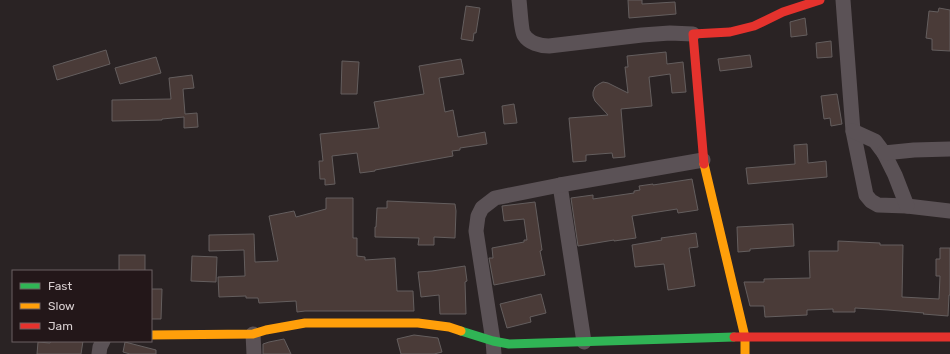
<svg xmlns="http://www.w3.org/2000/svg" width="950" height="354" font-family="Rubik,sans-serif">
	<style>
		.building { fill: #4a3b38; stroke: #645e5e }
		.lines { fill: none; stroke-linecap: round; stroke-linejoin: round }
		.street { stroke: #5b5256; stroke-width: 15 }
		.fast { stroke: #30b455; stroke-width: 9 }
		.slow { stroke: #ff9f0a; stroke-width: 9 }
		.jam { stroke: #e5322d; stroke-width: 9 }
	</style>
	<rect width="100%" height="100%" fill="#2a2324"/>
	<g class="building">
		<path d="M 628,0 L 642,0 L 642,4 L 675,2 L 676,14 L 629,18 Z"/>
		<path d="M 466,6 L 480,8 L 476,33 L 474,33 L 473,41 L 461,39 Z"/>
		<path d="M 939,8 L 950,10 L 950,51 L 932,50 L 932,39 L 926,38 L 929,11 L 938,12 Z"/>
		<path d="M 805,18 L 807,35 L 791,37 L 790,22 Z"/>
		<path d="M 831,41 L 832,57 L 817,58 L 816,43 Z"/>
		<path d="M 106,50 L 110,64 L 57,80 L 53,66 Z"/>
		<path d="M 666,52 L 667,64 L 683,62 L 686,92 L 672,93 L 670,74 L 649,77 L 652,106 L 621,109 L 625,157 L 613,158 L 612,153 L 586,155 L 586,161 L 573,162 L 569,118 L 608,115 L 595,101 L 593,96 L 593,92 L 595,87 L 599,84 L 603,82 L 608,83 L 628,93 L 625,67 L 628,67 L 627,56 Z"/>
		<path d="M 750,55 L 752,67 L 720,71 L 718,59 Z"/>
		<path d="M 156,57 L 161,73 L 120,84 L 115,68 Z"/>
		<path d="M 461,59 L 464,74 L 439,78 L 445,112 L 453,110 L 458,137 L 485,132 L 487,144 L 460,148 L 460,150 L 452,151 L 453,156 L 375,170 L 375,171 L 360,173 L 357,153 L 332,156 L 335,184 L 325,185 L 325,179 L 320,179 L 319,161 L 323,161 L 320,134 L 379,128 L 374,102 L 424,94 L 419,66 Z"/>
		<path d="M 342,61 L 359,62 L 357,94 L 341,94 Z"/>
		<path d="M 192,75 L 194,88 L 183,89 L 185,114 L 197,113 L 198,127 L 184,128 L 184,117 L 162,119 L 162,120 L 112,121 L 112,100 L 171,99 L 169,78 Z"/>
		<path d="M 837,94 L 842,124 L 831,126 L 830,118 L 824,119 L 821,96 Z"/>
		<path d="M 514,104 L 517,123 L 504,124 L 502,106 Z"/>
		<path d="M 807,144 L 808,163 L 826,161 L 827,177 L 748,184 L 746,168 L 795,164 L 794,145 Z"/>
		<path d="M 692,179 L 698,210 L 678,213 L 677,209 L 632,216 L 636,238 L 614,241 L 614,240 L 578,246 L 571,198 L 593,195 L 593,199 L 634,193 L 634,191 L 640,190 L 639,186 L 653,184 L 653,185 Z"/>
		<path d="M 326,198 L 353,198 L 353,238 L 357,238 L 357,256 L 365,257 L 365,260 L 395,258 L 397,291 L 413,291 L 414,311 L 305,311 L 297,312 L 296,301 L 259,303 L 258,298 L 246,298 L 246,296 L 219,297 L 218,277 L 245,276 L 244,250 L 209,251 L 209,235 L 254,234 L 255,262 L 278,261 L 269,216 L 294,211 L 296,217 L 326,209 Z"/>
		<path d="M 387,201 L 455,204 L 456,211 L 455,238 L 434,237 L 434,245 L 418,245 L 419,238 L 375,237 L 375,227 L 376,227 L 377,208 L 387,208 Z"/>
		<path d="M 535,202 L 542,250 L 540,251 L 545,275 L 494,285 L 489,258 L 493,258 L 492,248 L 524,242 L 524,240 L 527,240 L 524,219 L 504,221 L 502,206 Z"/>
		<path d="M 793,224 L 794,246 L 750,249 L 750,251 L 738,252 L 737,227 Z"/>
		<path d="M 696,233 L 698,247 L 689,248 L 695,286 L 668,290 L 664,264 L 635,267 L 632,245 L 662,240 L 661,238 Z"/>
		<path d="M 838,241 L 880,243 L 880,245 L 903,245 L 902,297 L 939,299 L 940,276 L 936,276 L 936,259 L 940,259 L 940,248 L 950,248 L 950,295 L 949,295 L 948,316 L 923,314 L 924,313 L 888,310 L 855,308 L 855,312 L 833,312 L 833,309 L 807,310 L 807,315 L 765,317 L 764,306 L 750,306 L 744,282 L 764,282 L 764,279 L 810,278 L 809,251 L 838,251 Z"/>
		<rect x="119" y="255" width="26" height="16"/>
		<path d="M 192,256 L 217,257 L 216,282 L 191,281 Z"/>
		<path d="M 465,266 L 467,281 L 465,282 L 466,314 L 440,314 L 439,295 L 421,297 L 418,272 L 432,271 Z"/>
		<path d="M 151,289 L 162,289 L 161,319 L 151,319 Z"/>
		<path d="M 541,294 L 546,313 L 530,317 L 531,322 L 507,328 L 500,304 Z"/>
		<path d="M 414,335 L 438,338 L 442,352 L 434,354 L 401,354 L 397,339 Z"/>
		<path d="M 284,339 L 291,354 L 263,354 L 263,344 L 269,342 Z"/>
		<path d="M 51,341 L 83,341 L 81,354 L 37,354 L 38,342 L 50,343 Z"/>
		<path d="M 125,342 L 156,350 L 156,354 L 130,354 L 123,352 Z"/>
	</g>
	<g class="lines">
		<g class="street">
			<path d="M 519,0 C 520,7 521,31 524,35 C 529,43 540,46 549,46 L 642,35 L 670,33 L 693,34"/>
			<path d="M 843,0 L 853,131 L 866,195 L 871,201 L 878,205 L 907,206 L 950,211"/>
			<path d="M 853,131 L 875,141 L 884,153 L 895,175 L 907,206"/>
			<path d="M 884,153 L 914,150 L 950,149"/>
			<path d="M 560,185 L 584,342"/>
			<path d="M 253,334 L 254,354"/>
			<path d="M 99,354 L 100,347 L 103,341"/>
			<path d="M 494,354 L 493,341 L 476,231 L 478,216 L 482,208 L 495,198 L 560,185 L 703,160"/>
		</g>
		<path class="fast" d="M 461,331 L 493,341 L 509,344 L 734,337"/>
		<g class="slow">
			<path d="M 704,164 L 745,337 L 745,354"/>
			<path d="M 151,335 L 253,334 L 266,330 L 305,323 L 418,323 L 449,327 L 461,331"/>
		</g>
		<g class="jam">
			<path d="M 704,164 L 693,34 L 730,32 L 754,26 L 783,12 L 820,0"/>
			<path d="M 734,337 L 950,337"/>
		</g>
	</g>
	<rect x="12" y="270" width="140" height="72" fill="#231719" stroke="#6b6162"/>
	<rect x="20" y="283" width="20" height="6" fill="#30b455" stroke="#6b6162"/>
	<text x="48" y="290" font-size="12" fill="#d8cfd0">Fast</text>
	<rect x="20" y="303" width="20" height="6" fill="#ff9f0a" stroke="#6b6162"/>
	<text x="48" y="310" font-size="12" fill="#d8cfd0">Slow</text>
	<rect x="20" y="323" width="20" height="6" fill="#e5322d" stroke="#6b6162"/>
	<text x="48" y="330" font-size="12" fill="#d8cfd0">Jam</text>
</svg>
